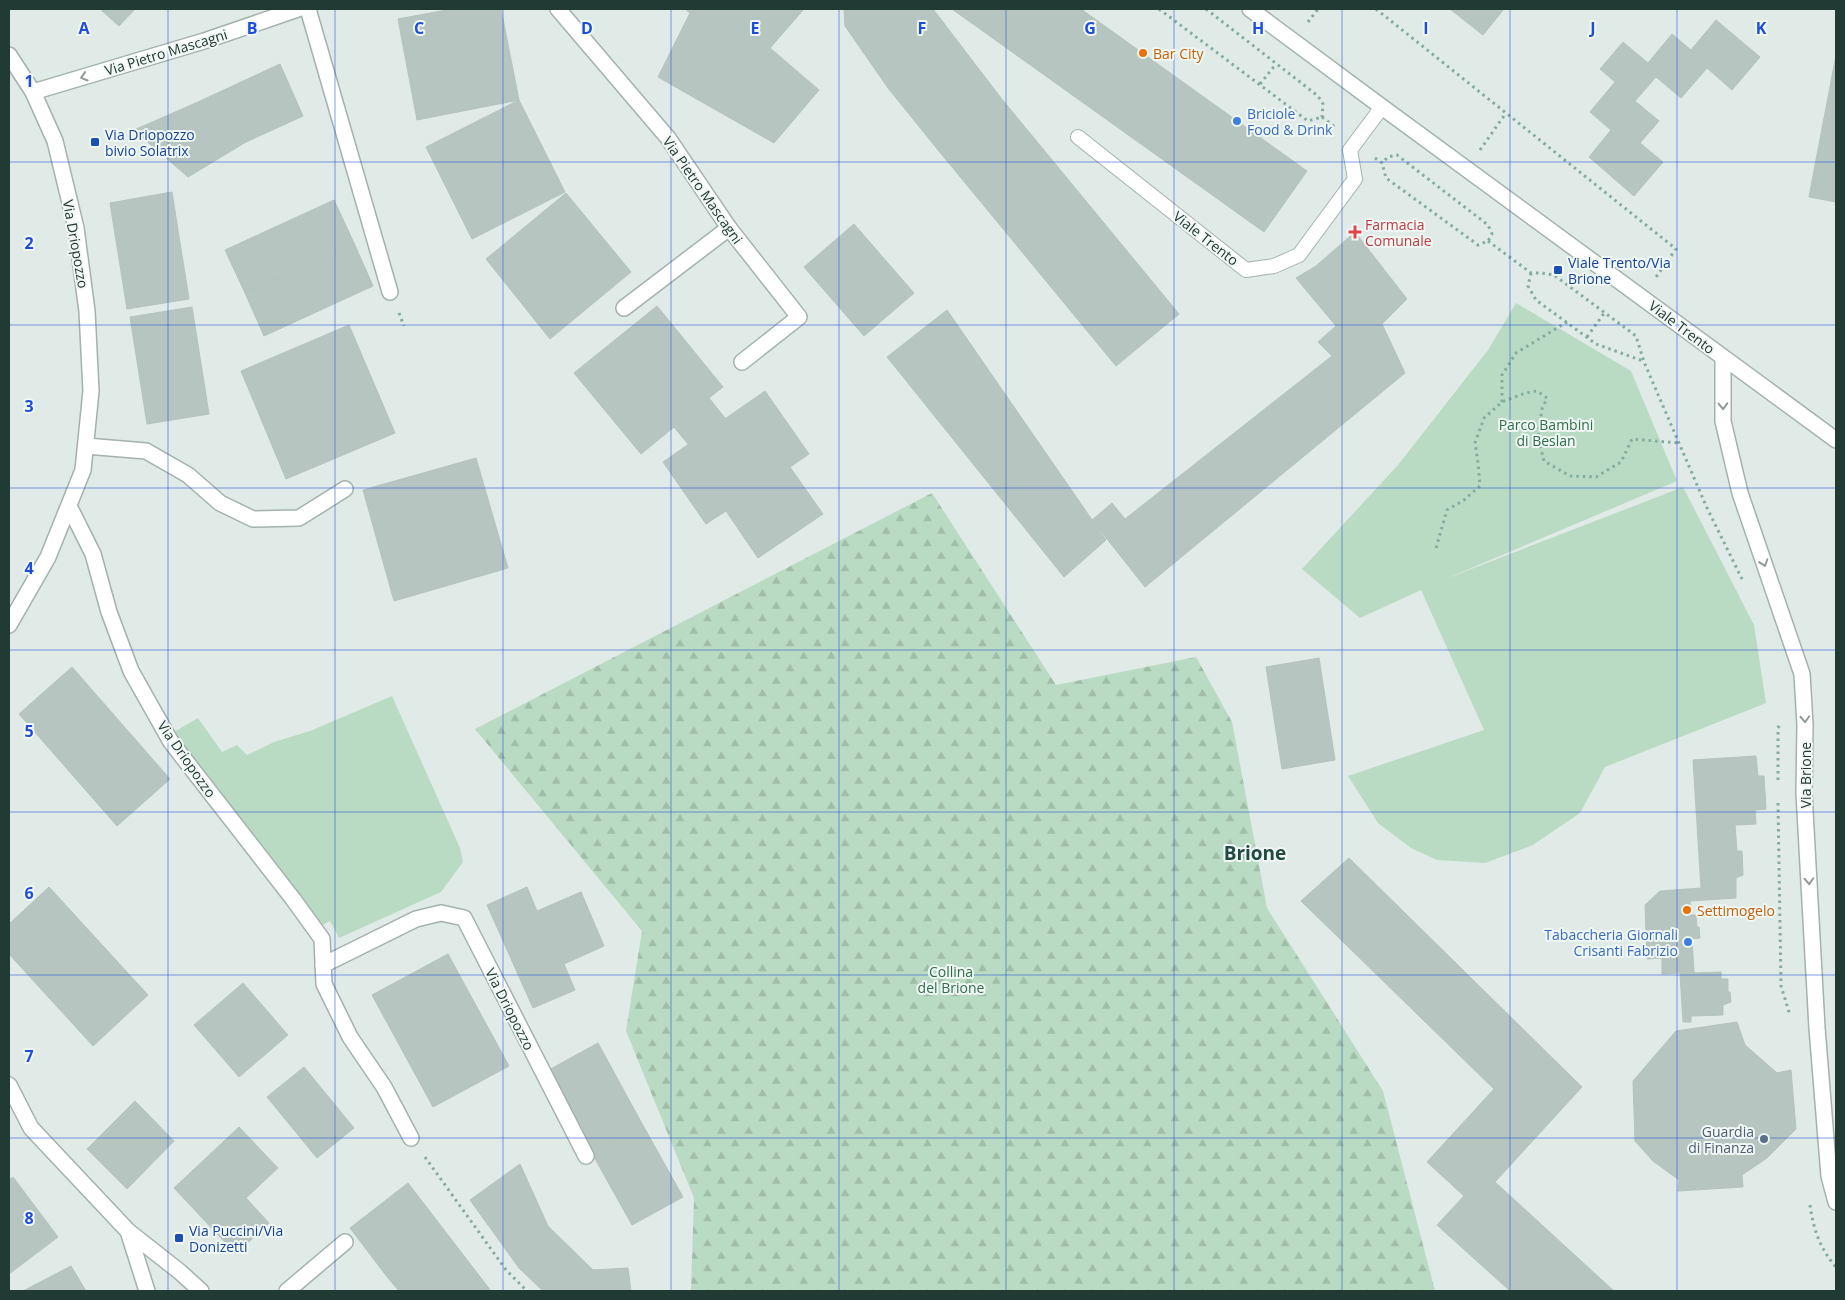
<svg xmlns="http://www.w3.org/2000/svg" width="1845" height="1300" font-family="'Open Sans',sans-serif">
	<style>
		.forest { fill: url(#forest-firs) }
		.green { fill: #badbc3 }
		.building { fill: #b6c5bf; stroke: #b3c3bd }
		.lines { fill: none; stroke-linecap: round; stroke-linejoin: round }
		.service-casing { stroke: #a3b2ad; stroke-width: 16 }
		.minor-casing { stroke: #a3b2ad; stroke-width: 18 }
		.path { stroke: #82aca0; stroke-width: 3; stroke-dasharray: 2.5 4; stroke-linecap: butt }
		.service { stroke: #fff; stroke-width: 14 }
		.minor { stroke: #fff; stroke-width: 15 }
		.oneway { stroke: #909c9a }
		.grid { fill: none; stroke: #1d4ed8; stroke-width: 1; stroke-opacity: 0.55 }
		.food-dot { fill: #e8710a; stroke: #f0f7f4; stroke-width: 2 }
		.shop-dot { fill: #3f7fe0; stroke: #f0f7f4; stroke-width: 2 }
		.transit-dot { fill: #1a4fb4; stroke: #f0f7f4; stroke-width: 2 }
		.health-dot { fill: #e0444e; stroke: #f0f7f4; stroke-width: 2 }
		.service-dot { fill: #5c6f8a; stroke: #f0f7f4; stroke-width: 2 }
		.labels { text-anchor: middle; dominant-baseline: central; stroke-width: 4; stroke-linejoin: round; paint-order: stroke }
		.street-label { font-size: 14px; fill: #223a34; stroke: #f0f7f4 }
		.food-label { font-size: 14px; fill: #c56008; stroke: #f0f7f4; text-anchor: start }
		.shop-label { font-size: 14px; fill: #366cbe; stroke: #f0f7f4; text-anchor: start }
		.transit-label { font-size: 14px; fill: #164399; stroke: #f0f7f4; text-anchor: start }
		.health-label { font-size: 14px; fill: #be3a42; stroke: #f0f7f4; text-anchor: start }
		.park-label { font-size: 14px; fill: #2e6f48; stroke: #f0f7f4 }
		.service-label { font-size: 14px; fill: #4e5e75; stroke: #f0f7f4; text-anchor: end }
		.district-label { font-size: 19px; font-weight: bold; fill: #1f4b41; stroke: #f0f7f4 }
		.grid-label { font-size: 16px; text-anchor: middle; font-weight: bold; fill: #1d4ed8; stroke: #f0f7f4; stroke-width: 4; stroke-linejoin: round; paint-order: stroke }
	</style>
	<defs>
		<pattern id="forest-firs" width="22" height="20" patternUnits="userSpaceOnUse" patternTransform="scale(1.25)"><rect width="22" height="20" fill="#badbc3"/><path d="M5 1l3.5 6h-7zM16 11l3.5 6h-7z" fill="#a0bda8"/></pattern>
	</defs>
	<rect width="100%" height="100%" fill="#e0eae6"/>
	<path class="forest" d="M 932,493 L 1056,685 L 1196,657 L 1232,722 L 1267,908 L 1383,1091 L 1435,1291 L 691,1291 L 694,1198 L 626,1031 L 642,931 L 475,729 Z"/>
	<g class="green">
		<path d="M 1516,303 L 1631,371 L 1677,481 L 1443,580 L 1683,487 L 1754,625 L 1766,703 L 1605,767 L 1580,813 L 1533,845 L 1485,863 L 1437,860 L 1411,848 L 1378,823 L 1348,776 L 1484,730 L 1421,590 L 1360,618 L 1302,569 L 1398,465 L 1488,350 Z"/>
		<path d="M 392,696 L 460,848 L 463,862 L 441,892 L 339,938 L 330,921 L 319,927 L 212,795 L 174,732 L 198,718 L 222,752 L 237,745 L 247,755 L 274,742 L 310,731 Z"/>
	</g>
	<g class="building">
		<path d="M 100,9 L 135,9 L 119,26 Z"/>
		<path d="M 452,9 L 501,9 L 519,100 L 417,120 L 398,19 Z"/>
		<path d="M 685,9 L 804,9 L 770,48 L 819,90 L 774,143 L 658,77 L 690,13 Z"/>
		<path d="M 844,9 L 933,9 L 1001,98 L 938,150 L 888,88 L 845,26 Z"/>
		<path d="M 952,9 L 1081,9 L 1307,171 L 1264,232 Z"/>
		<path d="M 1450,9 L 1504,9 L 1483,35 Z"/>
		<path d="M 1716,20 L 1760,57 L 1732,90 L 1707,68 L 1681,98 L 1656,77 L 1635,101 L 1659,121 L 1640,143 L 1663,162 L 1634,196 L 1589,157 L 1611,130 L 1590,112 L 1615,82 L 1600,69 L 1623,42 L 1648,63 L 1672,34 L 1691,50 Z"/>
		<path d="M 1836,55 L 1836,202 L 1809,197 Z"/>
		<path d="M 280,64 L 303,116 L 246,142 L 198,102 Z"/>
		<path d="M 1001,98 L 1179,314 L 1116,366 L 938,150 Z"/>
		<path d="M 519,100 L 565,192 L 472,239 L 426,147 Z"/>
		<path d="M 198,102 L 246,142 L 188,177 L 134,130 Z"/>
		<path d="M 172,192 L 189,299 L 127,309 L 110,203 Z"/>
		<path d="M 566,193 L 631,272 L 550,339 L 486,259 Z"/>
		<path d="M 334,200 L 354,243 L 245,293 L 225,250 Z"/>
		<path d="M 854,224 L 914,293 L 864,336 L 804,267 Z"/>
		<path d="M 1355,232 L 1407,299 L 1382,324 L 1405,373 L 1145,587 L 1092,520 L 1112,503 L 1125,519 L 1332,356 L 1318,342 L 1336,326 L 1296,278 L 1316,266 Z"/>
		<path d="M 354,243 L 373,286 L 264,336 L 245,293 Z"/>
		<path d="M 657,306 L 723,387 L 709,398 L 725,418 L 688,444 L 674,427 L 641,454 L 574,373 Z"/>
		<path d="M 192,307 L 209,414 L 147,424 L 130,317 Z"/>
		<path d="M 947,310 L 1106,540 L 1064,577 L 887,357 Z"/>
		<path d="M 349,325 L 395,433 L 286,479 L 241,371 Z"/>
		<path d="M 765,391 L 809,454 L 790,467 L 823,514 L 758,558 L 726,511 L 706,524 L 663,462 Z"/>
		<path d="M 476,458 L 508,568 L 394,601 L 363,490 Z"/>
		<path d="M 1319,658 L 1335,760 L 1282,769 L 1266,667 Z"/>
		<path d="M 72,667 L 170,779 L 117,826 L 19,714 Z"/>
		<path d="M 1756,756 L 1758,776 L 1764,776 L 1766,809 L 1755,810 L 1756,824 L 1735,825 L 1737,851 L 1742,851 L 1743,875 L 1736,878 L 1736,898 L 1690,901 L 1691,915 L 1696,915 L 1697,927 L 1699,927 L 1700,938 L 1692,939 L 1694,973 L 1721,972 L 1721,979 L 1728,979 L 1728,992 L 1730,992 L 1731,1002 L 1723,1005 L 1723,1015 L 1691,1016 L 1691,1022 L 1683,1022 L 1680,973 L 1662,974 L 1662,958 L 1647,959 L 1645,905 L 1660,891 L 1701,888 L 1693,760 Z"/>
		<path d="M 1349,858 L 1582,1087 L 1495,1182 L 1614,1291 L 1510,1291 L 1437,1225 L 1464,1196 L 1427,1162 L 1494,1089 L 1301,901 Z"/>
		<path d="M 49,887 L 148,995 L 93,1046 L 9,954 L 9,924 Z"/>
		<path d="M 527,887 L 537,911 L 581,892 L 604,946 L 564,964 L 575,990 L 533,1008 L 487,905 Z"/>
		<path d="M 448,954 L 509,1066 L 433,1107 L 372,995 Z"/>
		<path d="M 243,983 L 288,1035 L 239,1077 L 194,1025 Z"/>
		<path d="M 1737,1022 L 1745,1045 L 1777,1073 L 1791,1070 L 1796,1129 L 1767,1158 L 1742,1175 L 1743,1187 L 1678,1191 L 1679,1180 L 1653,1161 L 1635,1141 L 1633,1081 L 1676,1031 Z"/>
		<path d="M 598,1043 L 640,1120 L 589,1148 L 547,1071 Z"/>
		<path d="M 304,1067 L 354,1128 L 317,1158 L 267,1097 Z"/>
		<path d="M 135,1101 L 174,1141 L 127,1189 L 87,1149 Z"/>
		<path d="M 640,1120 L 683,1197 L 632,1225 L 589,1148 Z"/>
		<path d="M 239,1127 L 278,1168 L 246,1198 L 269,1223 L 236,1254 L 174,1188 Z"/>
		<path d="M 520,1164 L 548,1226 L 593,1270 L 628,1268 L 631,1291 L 543,1291 L 519,1268 L 470,1200 Z"/>
		<path d="M 13,1177 L 58,1237 L 9,1274 L 9,1180 Z"/>
		<path d="M 408,1183 L 491,1291 L 399,1291 L 388,1278 L 350,1228 Z"/>
		<path d="M 71,1266 L 86,1291 L 23,1291 Z"/>
	</g>
	<g class="lines">
		<g class="service-casing">
			<path id="service" d="M 1078,137 L 1246,270 L 1274,266 L 1299,255 L 1355,179 L 1350,150 L 1382,107"/>
		</g>
		<g class="minor-casing">
			<g id="minor">
				<path d="M 308,9 L 390,292"/>
				<path d="M 558,9 L 668,138 L 729,228 L 799,317 L 742,362"/>
				<path d="M 1250,9 L 1382,107 L 1836,440"/>
				<path d="M 9,55 L 33,92 L 55,141 L 76,228 L 87,311 L 91,391 L 83,470 L 48,557 L 9,625"/>
				<path d="M 33,92 L 204,41 L 298,9"/>
				<path d="M 624,308 L 729,228"/>
				<path d="M 1723,358 L 1723,421 L 1740,493 L 1802,674 L 1805,725 L 1804,793 L 1817,1028 L 1829,1176 L 1836,1202"/>
				<path d="M 86,446 L 146,451 L 188,475 L 220,503 L 253,519 L 299,518 L 345,489"/>
				<path d="M 69,506 L 93,554 L 109,612 L 131,671 L 171,742 L 293,899 L 322,939 L 324,984 L 350,1037 L 384,1087 L 411,1138"/>
				<path d="M 323,965 L 416,919 L 441,913 L 464,918 L 586,1156"/>
				<path d="M 9,1085 L 31,1128 L 128,1231 L 180,1272 L 201,1291"/>
				<path d="M 128,1231 L 147,1291"/>
				<path d="M 287,1291 L 345,1242"/>
			</g>
		</g>
		<g class="path">
			<path d="M 1159,9 L 1308,121 L 1322,117"/>
			<path d="M 1206,9 L 1318,96 L 1323,104 L 1322,117"/>
			<path d="M 1376,9 L 1676,249 L 1656,277"/>
			<path d="M 1308,22 L 1318,9"/>
			<path d="M 1260,84 L 1276,64"/>
			<path d="M 1322,117 L 1336,128"/>
			<path d="M 1480,150 L 1506,113"/>
			<path d="M 1375,158 L 1382,163 L 1386,178 L 1478,245 L 1488,241 L 1492,234 L 1488,225 L 1397,155 L 1388,157 L 1382,163"/>
			<path d="M 1488,241 L 1531,273 L 1541,273 L 1554,275 L 1636,336 L 1644,362 L 1707,508 L 1743,581"/>
			<path d="M 1531,273 L 1528,286 L 1536,300 L 1596,344 L 1643,361"/>
			<path d="M 399,313 L 404,326"/>
			<path d="M 1587,337 L 1605,312"/>
			<path d="M 1502,402 L 1502,375 L 1516,353 L 1567,322"/>
			<path d="M 1436,548 L 1447,510 L 1464,500 L 1480,486 L 1478,463 L 1475,443 L 1484,418 L 1502,402 L 1525,393 L 1537,391 L 1547,398 L 1542,409 L 1538,437 L 1544,461 L 1570,476 L 1596,477 L 1621,462 L 1632,439 L 1679,443"/>
			<path d="M 1778,780 L 1778,728 L 1780,724"/>
			<path d="M 1778,803 L 1781,986 L 1790,1015"/>
			<path d="M 425,1157 L 506,1270 L 527,1291"/>
			<path d="M 1810,1205 C 1813,1228 1820,1249 1836,1267"/>
		</g>
		<use href="#service" class="service"/>
		<use href="#minor" class="minor"/>
	</g>
	<defs><path id="oneway-chevron" d="M-2-3.5L2.5 0L-2 3.5" fill="none" stroke-width="1.6" stroke-linecap="round" stroke-linejoin="round" transform="scale(1.25)"/></defs>
	<g class="oneway">
		<use href="#oneway-chevron" transform="translate(84 77) rotate(163)"/>
		<use href="#oneway-chevron" transform="translate(1723 406) rotate(89)"/>
		<use href="#oneway-chevron" transform="translate(1764 563) rotate(71)"/>
		<use href="#oneway-chevron" transform="translate(1805 719) rotate(87)"/>
		<use href="#oneway-chevron" transform="translate(1809 881) rotate(87)"/>
	</g>
	<path class="grid" d="M 168,9 L 168,1291M 335,9 L 335,1291M 503,9 L 503,1291M 671,9 L 671,1291M 839,9 L 839,1291M 1006,9 L 1006,1291M 1174,9 L 1174,1291M 1342,9 L 1342,1291M 1510,9 L 1510,1291M 1677,9 L 1677,1291M 9,162 L 1836,162M 9,325 L 1836,325M 9,488 L 1836,488M 9,650 L 1836,650M 9,812 L 1836,812M 9,975 L 1836,975M 9,1138 L 1836,1138"/>
	<g class="food-dot">
		<circle cx="1143" cy="53" r="5"/>
		<circle cx="1687" cy="910" r="5"/>
	</g>
	<g class="shop-dot">
		<circle cx="1237" cy="121" r="5"/>
		<circle cx="1688" cy="942" r="5"/>
	</g>
	<g class="transit-dot">
		<rect x="90" y="137" width="10" height="10" rx="2.5"/>
		<rect x="1553" y="265" width="10" height="10" rx="2.5"/>
		<rect x="174" y="1233" width="10" height="10" rx="2.5"/>
	</g>
	<path class="health-dot" d="M1352.5 224.5h5v5h5v5h-5v5h-5v-5h-5v-5h5z"/>
	<circle class="service-dot" cx="1764" cy="1139" r="5"/>
	<g class="labels">
		<g class="street-label">
			<text transform="translate(166 52) rotate(-17)">Via Pietro Mascagni</text>
			<text transform="translate(703 190) rotate(55)">Via Pietro Mascagni</text>
			<text transform="translate(1206 238) rotate(38)">Viale Trento</text>
			<text transform="translate(76 244) rotate(80)">Via Driopozzo</text>
			<text transform="translate(1682 327) rotate(37)">Viale Trento</text>
			<text transform="translate(187 759) rotate(55)">Via Driopozzo</text>
			<text transform="translate(1805 775) rotate(-90)">Via Brione</text>
			<text transform="translate(510 1009) rotate(63)">Via Driopozzo</text>
		</g>
		<g class="food-label">
			<text x="1153" y="53">Bar City</text>
			<text x="1697" y="910">Settimogelo</text>
		</g>
		<g class="shop-label">
			<text x="1247" y="113">Briciole<tspan x="1247" dy="16">Food &amp; Drink</tspan></text>
			<text x="1678" y="934" text-anchor="end">Tabaccheria Giornali<tspan x="1678" dy="16">Crisanti Fabrizio</tspan></text>
		</g>
		<g class="transit-label">
			<text x="105" y="134">Via Driopozzo<tspan x="105" dy="16">bivio Solatrix</tspan></text>
			<text x="1568" y="262">Viale Trento/Via<tspan x="1568" dy="16">Brione</tspan></text>
			<text x="189" y="1230">Via Puccini/Via<tspan x="189" dy="16">Donizetti</tspan></text>
		</g>
		<g class="health-label">
			<text x="1365" y="224">Farmacia<tspan x="1365" dy="16">Comunale</tspan></text>
		</g>
		<g class="park-label">
			<text x="1546" y="424">Parco Bambini<tspan x="1546" dy="16">di Beslan</tspan></text>
			<text x="951" y="971">Collina<tspan x="951" dy="16">del Brione</tspan></text>
		</g>
		<g class="service-label">
			<text x="1754" y="1131">Guardia<tspan x="1754" dy="16">di Finanza</tspan></text>
		</g>
		<g class="district-label">
			<text x="1255" y="853">Brione</text>
		</g>
	</g>
	<g class="grid-label">
		<text x="84" y="34">A</text>
		<text x="252" y="34">B</text>
		<text x="419" y="34">C</text>
		<text x="587" y="34">D</text>
		<text x="755" y="34">E</text>
		<text x="922" y="34">F</text>
		<text x="1090" y="34">G</text>
		<text x="1258" y="34">H</text>
		<text x="1426" y="34">I</text>
		<text x="1593" y="34">J</text>
		<text x="1761" y="34">K</text>
		<text x="29" y="87">1</text>
		<text x="29" y="249">2</text>
		<text x="29" y="412">3</text>
		<text x="29" y="574">4</text>
		<text x="29" y="737">5</text>
		<text x="29" y="899">6</text>
		<text x="29" y="1062">7</text>
		<text x="29" y="1224">8</text>
	</g>
	<rect width="1845" height="1300" fill="none" stroke="#223a34" stroke-width="20"/>
</svg>
